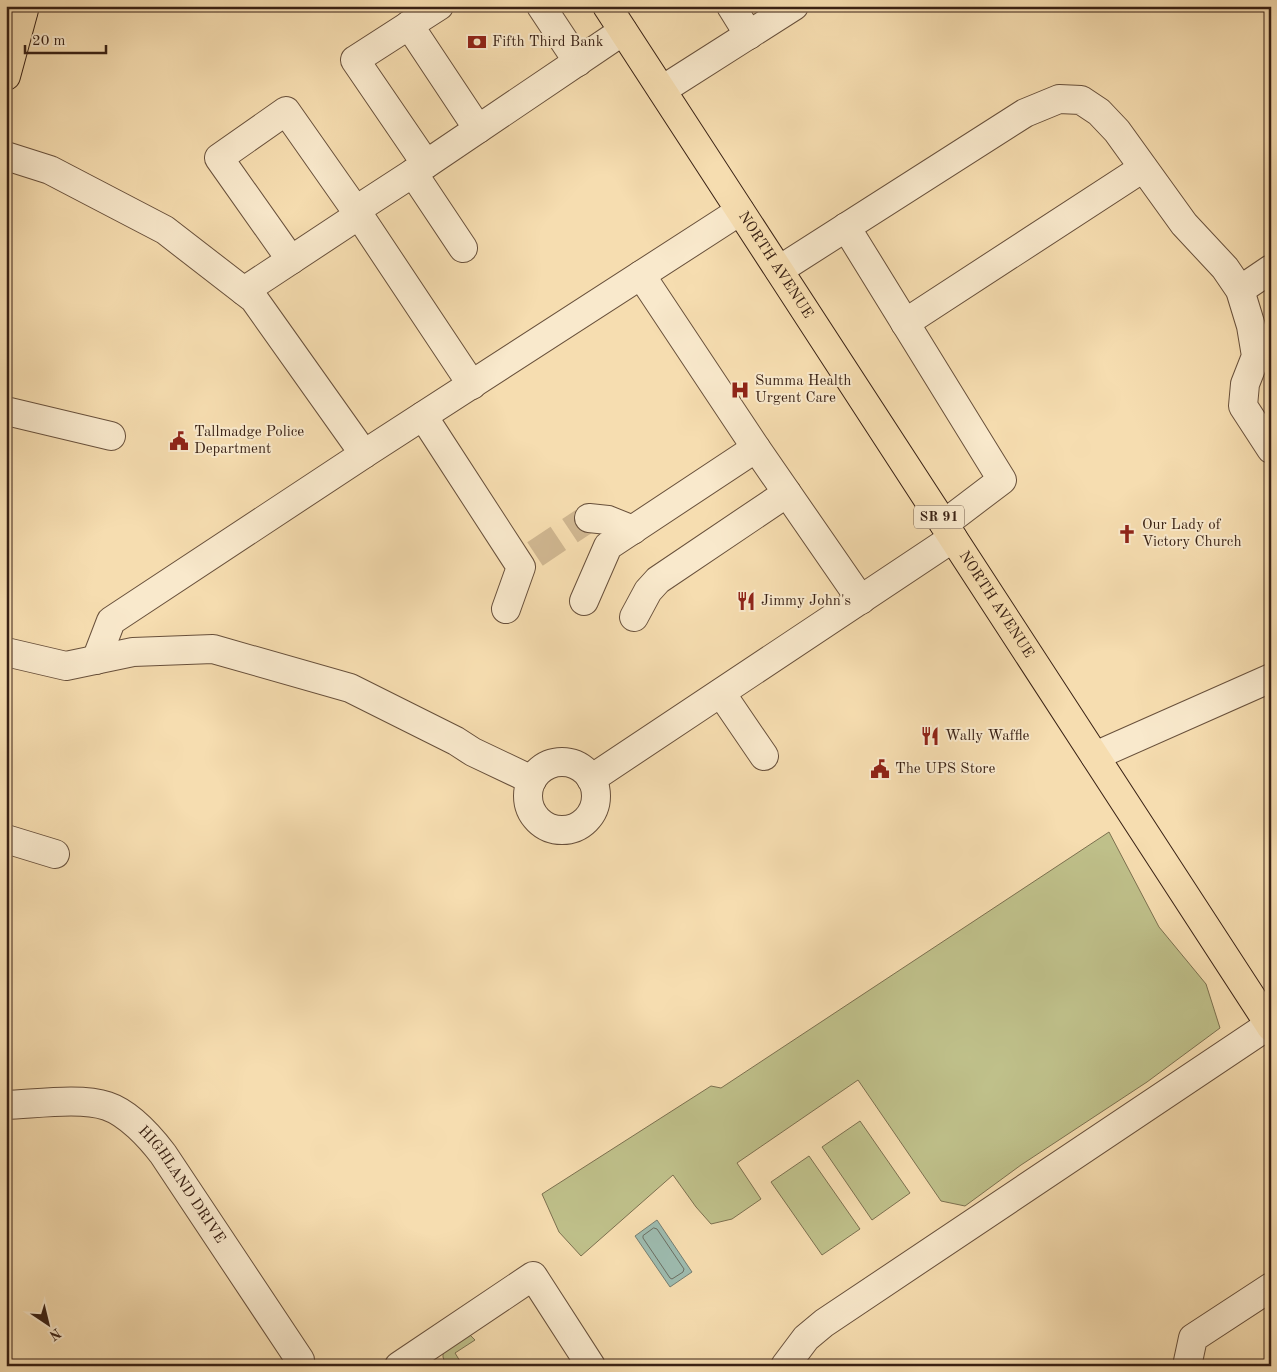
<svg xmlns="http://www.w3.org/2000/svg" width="1277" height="1372" font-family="'Old Standard TT',serif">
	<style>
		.green { fill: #bfc08a; stroke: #7c704f }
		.water { fill: #9dbbaf; stroke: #757d71 }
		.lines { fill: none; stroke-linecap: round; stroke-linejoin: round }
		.shore { stroke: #6b6e62; stroke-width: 1 }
		.minor-tunnel { stroke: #d0b791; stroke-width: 28; stroke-dasharray: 28 14; stroke-linecap: butt }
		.minor-casing { stroke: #68503b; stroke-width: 30 }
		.major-casing { stroke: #392114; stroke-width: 30 }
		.minor { stroke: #f9e9cc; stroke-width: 28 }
		.major { stroke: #f6ddb0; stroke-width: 28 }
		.labels { text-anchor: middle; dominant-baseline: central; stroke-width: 4; stroke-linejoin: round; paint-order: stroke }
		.shield { fill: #f9e9cc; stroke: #735d4b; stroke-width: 1 }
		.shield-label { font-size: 14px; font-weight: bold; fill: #392114 }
		.poi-label { font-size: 15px; fill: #392114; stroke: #f9e9cc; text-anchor: start }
		.street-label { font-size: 15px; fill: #392114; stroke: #f9e9cc }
	</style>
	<rect width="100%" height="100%" fill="#f6ddb0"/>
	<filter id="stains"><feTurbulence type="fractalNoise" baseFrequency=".004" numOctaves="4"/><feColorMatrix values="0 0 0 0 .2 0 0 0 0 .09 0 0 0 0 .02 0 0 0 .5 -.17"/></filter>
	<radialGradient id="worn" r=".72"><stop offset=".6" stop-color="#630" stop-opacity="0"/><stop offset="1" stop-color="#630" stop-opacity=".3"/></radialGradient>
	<g class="green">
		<path d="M 1109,832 L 1159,927 L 1206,984 L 1220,1028 L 1147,1082 L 1021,1165 L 965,1206 L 941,1201 L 858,1080 L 737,1163 L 761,1199 L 732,1219 L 711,1224 L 696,1207 L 673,1175 L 581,1256 L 559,1232 L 542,1194 L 711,1086 L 721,1088 Z"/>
		<path d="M 860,1121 L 910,1193 L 872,1220 L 822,1147 Z"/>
		<path d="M 809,1156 L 860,1229 L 822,1255 L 771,1182 Z"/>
		<path d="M 470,1335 L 475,1340 L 455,1353 L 463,1366 L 446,1366 L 443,1357 L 443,1353 Z"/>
	</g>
	<path class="water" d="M 657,1220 L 692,1272 L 670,1287 L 635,1236 Z"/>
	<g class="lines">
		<path class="shore" d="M 654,1228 L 657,1229 L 684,1269 L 683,1272 L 672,1279 L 670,1278 L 643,1238 L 643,1236 Z"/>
		<path class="minor-tunnel" d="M 535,554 L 589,518"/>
		<g class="minor-casing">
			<g id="minor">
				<path d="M 541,6 L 578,62"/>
				<path d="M 731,6 L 749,35"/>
				<path d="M 6,8 L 23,12"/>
				<path d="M 409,25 L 478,129"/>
				<path d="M 662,90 L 794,6"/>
				<path d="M 6,156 L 50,170 L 165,230 L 254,299 L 364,454 L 111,621 L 96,660"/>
				<path d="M 426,164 L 355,60 L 439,6"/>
				<path d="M 356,210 L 413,173"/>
				<path d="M 846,227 L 1002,480 L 944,524"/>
				<path d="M 463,248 L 413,173 L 623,31"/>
				<path d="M 291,260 L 219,158 L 286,111 L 359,215"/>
				<path d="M 779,270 L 1025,113 L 1059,99 L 1081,100 L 1099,112 L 1117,131 L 1184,224 L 1225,268 L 1240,290 L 1251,326 L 1256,356 L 1245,384 L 1243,406 L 1271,449"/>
				<path d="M 641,275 L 756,448 L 861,600"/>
				<path d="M 1240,290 L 1271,269"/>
				<path d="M 244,291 L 359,215 L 472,385"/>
				<path d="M 905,323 L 1143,168"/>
				<path d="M 6,411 L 111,436"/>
				<path d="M 423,416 L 521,567 L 506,609"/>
				<path d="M 364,454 L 740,211"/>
				<path d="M 589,518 L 608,520 L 633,530"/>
				<path d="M 584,601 L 608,546 L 756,448"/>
				<path d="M 634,617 L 648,591 L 658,580 L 787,493"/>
				<path d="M 6,652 L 66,666 L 133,652 L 213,649 L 350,688 L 456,741 L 473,752 L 532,780"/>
				<path d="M 721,693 L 764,756"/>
				<path d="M 1095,756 L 1271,678"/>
				<circle cx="562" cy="796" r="34"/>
				<path d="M 591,779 L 953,538"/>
				<path d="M 6,839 L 55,854"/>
				<path id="s1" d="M 6,1105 C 35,1104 81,1097 107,1106 C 128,1113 150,1137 163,1154 L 300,1360"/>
				<path d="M 399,1366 L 533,1276 L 591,1366"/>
				<path d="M 785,1366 L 806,1338 L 824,1323 L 1269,1025"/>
				<path d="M 1187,1366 L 1193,1338 L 1271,1287"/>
			</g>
		</g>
		<g class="major-casing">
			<g id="major">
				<path id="s2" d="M 607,6 L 1271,1027"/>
				<path d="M 6,76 L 25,6"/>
			</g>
		</g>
		<use href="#minor" class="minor"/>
		<use href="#major" class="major"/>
	</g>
	<defs>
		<g id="bank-bare" transform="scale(1.5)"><path d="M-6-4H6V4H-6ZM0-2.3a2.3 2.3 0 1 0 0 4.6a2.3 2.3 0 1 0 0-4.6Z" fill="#8f2418" stroke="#f9e9cc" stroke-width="2.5" paint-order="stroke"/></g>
		<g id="hospital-bare" transform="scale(1.5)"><path d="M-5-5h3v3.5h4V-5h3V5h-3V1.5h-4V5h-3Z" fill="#8f2418" stroke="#f9e9cc" stroke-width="2.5" paint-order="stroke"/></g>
		<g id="civic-bare" transform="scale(1.5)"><path d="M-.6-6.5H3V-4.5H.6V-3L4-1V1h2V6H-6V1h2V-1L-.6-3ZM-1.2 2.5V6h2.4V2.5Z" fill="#8f2418" stroke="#f9e9cc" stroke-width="2.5" paint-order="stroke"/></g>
		<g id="church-bare" transform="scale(1.5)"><path d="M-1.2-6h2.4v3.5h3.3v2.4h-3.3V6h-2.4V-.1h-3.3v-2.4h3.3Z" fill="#8f2418" stroke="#f9e9cc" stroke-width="2.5" paint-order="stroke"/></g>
		<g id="restaurant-bare" transform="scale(1.5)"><path d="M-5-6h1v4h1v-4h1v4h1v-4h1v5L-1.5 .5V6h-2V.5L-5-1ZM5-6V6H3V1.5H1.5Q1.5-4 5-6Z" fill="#8f2418" stroke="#f9e9cc" stroke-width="2.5" paint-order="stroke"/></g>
	</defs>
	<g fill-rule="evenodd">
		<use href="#bank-bare" x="477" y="42"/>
		<use href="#hospital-bare" x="740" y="390"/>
		<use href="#civic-bare" x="179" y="441"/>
		<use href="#church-bare" x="1127" y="534"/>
		<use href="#restaurant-bare" x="746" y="601"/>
		<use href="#restaurant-bare" x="930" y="736"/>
		<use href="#civic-bare" x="880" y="769"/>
	</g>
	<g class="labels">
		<rect class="shield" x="914" y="505.5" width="50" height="23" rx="4"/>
		<g class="shield-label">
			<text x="939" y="517">SR 91</text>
		</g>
		<g class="poi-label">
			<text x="492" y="42">Fifth Third Bank</text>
			<text x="755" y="381">Summa Health<tspan x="755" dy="17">Urgent Care</tspan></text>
			<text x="194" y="432">Tallmadge Police<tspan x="194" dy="17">Department</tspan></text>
			<text x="1142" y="525">Our Lady of<tspan x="1142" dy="17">Victory Church</tspan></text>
			<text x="761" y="601">Jimmy John's</text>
			<text x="945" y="736">Wally Waffle</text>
			<text x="895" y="769">The UPS Store</text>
		</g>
		<g class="street-label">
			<text stroke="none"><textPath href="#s2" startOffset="309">NORTH AVENUE</textPath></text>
			<text stroke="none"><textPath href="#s2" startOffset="714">NORTH AVENUE</textPath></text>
			<text stroke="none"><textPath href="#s1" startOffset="212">HIGHLAND DRIVE</textPath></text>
		</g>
	</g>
	<rect width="1277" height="1372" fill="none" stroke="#f6ddb0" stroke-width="25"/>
	<rect x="8" y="8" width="1262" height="1357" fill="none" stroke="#392114" stroke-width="2.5"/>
	<rect x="12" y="12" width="1252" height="1347" fill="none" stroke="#392114"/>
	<g transform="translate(48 1324) rotate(145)" stroke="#f9e9cc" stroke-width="4" paint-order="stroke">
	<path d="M0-4L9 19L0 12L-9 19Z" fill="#392114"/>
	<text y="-8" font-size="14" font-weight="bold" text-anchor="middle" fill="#392114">N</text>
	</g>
	<path d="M25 45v8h81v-8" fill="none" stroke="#392114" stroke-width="2.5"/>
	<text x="32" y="45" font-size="15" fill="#392114" stroke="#f9e9cc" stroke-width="4" paint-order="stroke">20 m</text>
	<rect width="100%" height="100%" filter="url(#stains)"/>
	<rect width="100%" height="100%" fill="url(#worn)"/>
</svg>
